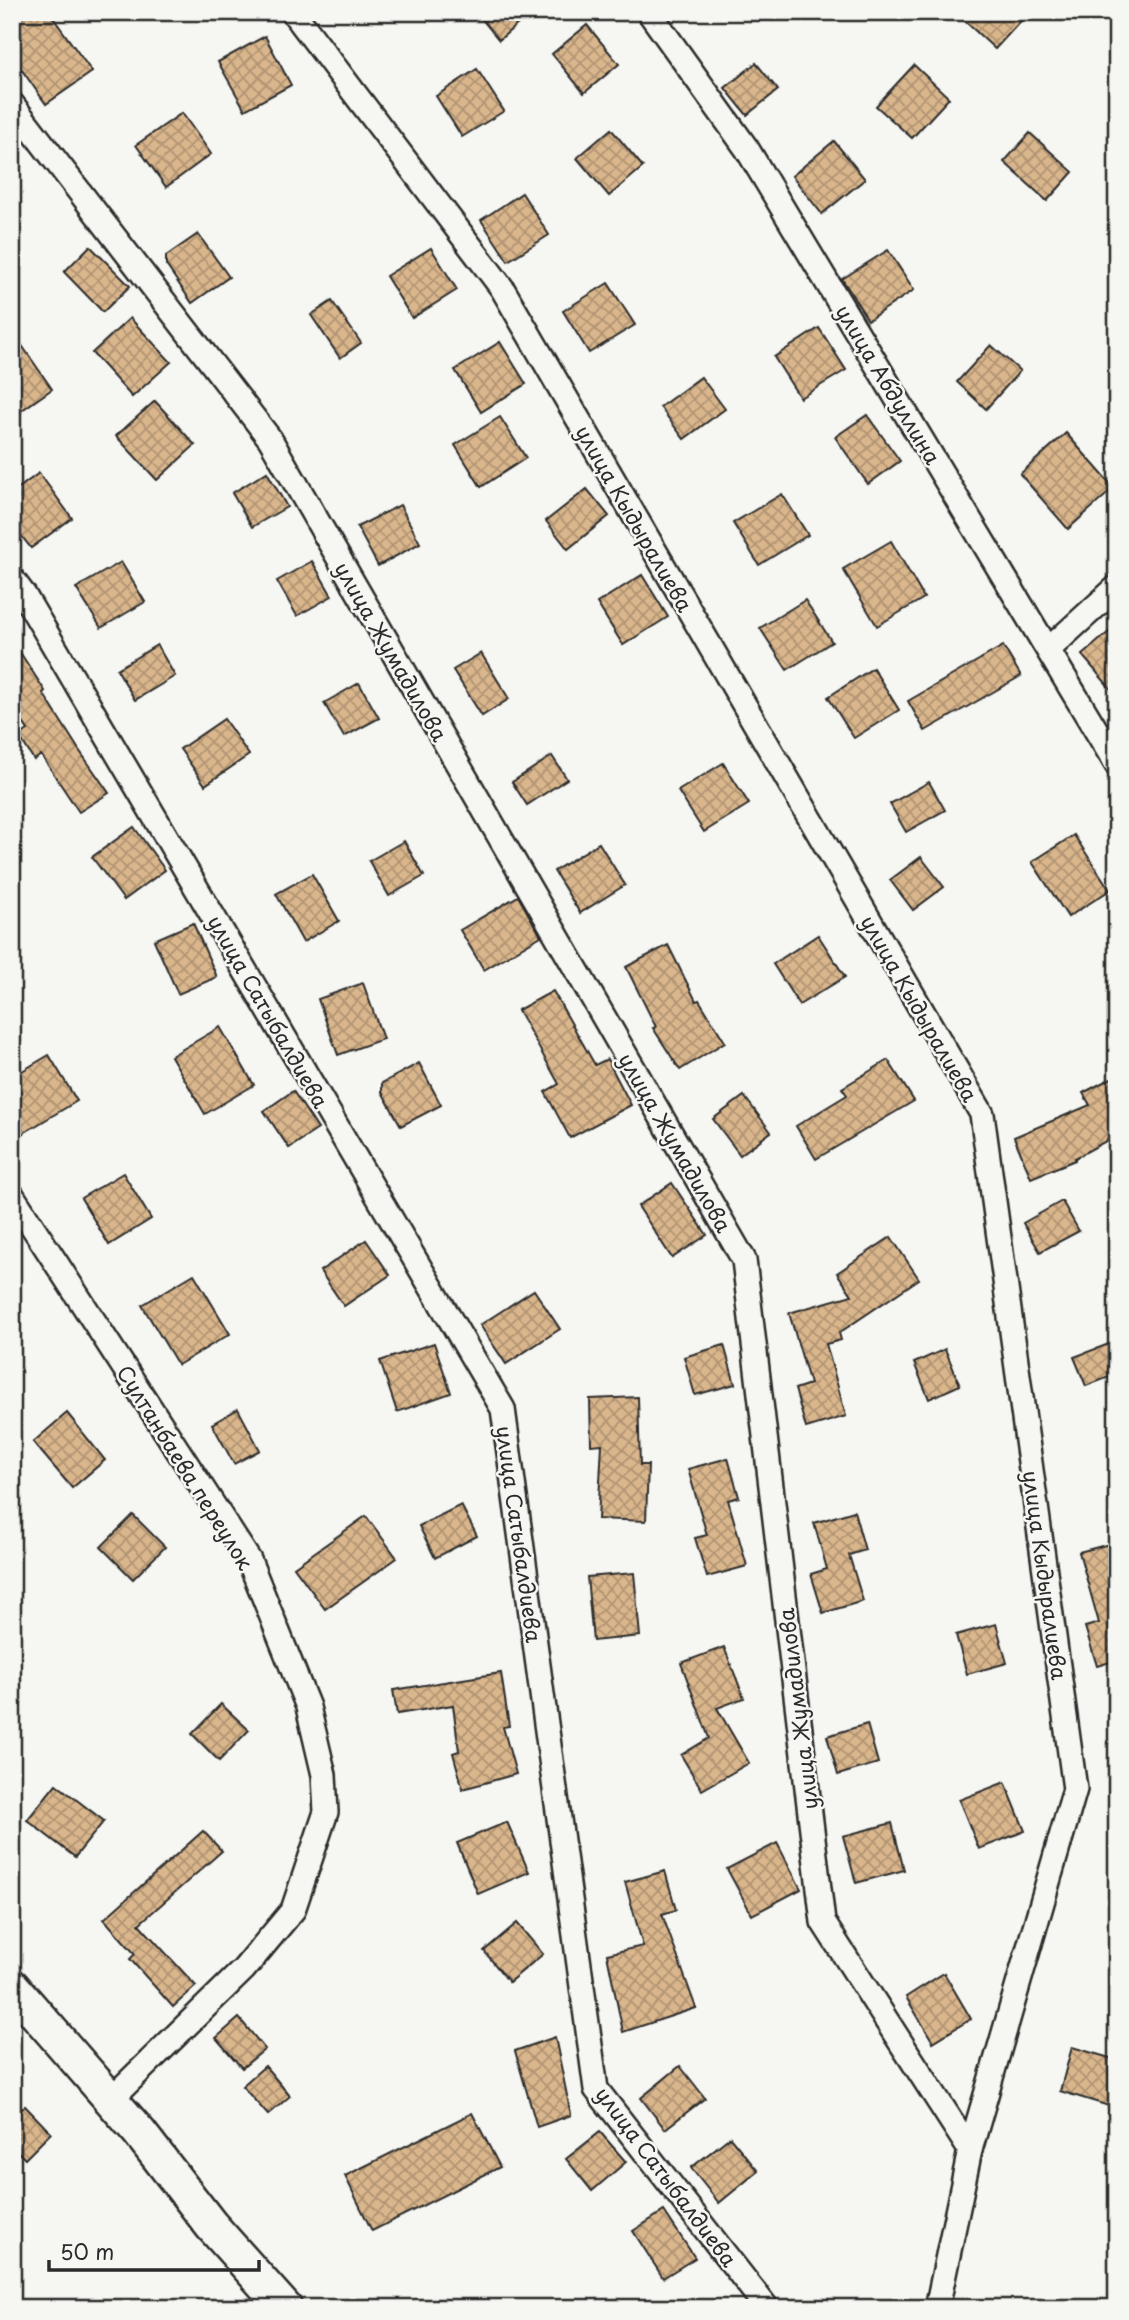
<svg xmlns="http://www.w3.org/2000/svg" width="1129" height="2320" font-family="'Playpen Sans',sans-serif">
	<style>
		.building { fill: url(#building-cross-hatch); stroke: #2b2b2b; stroke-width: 2 }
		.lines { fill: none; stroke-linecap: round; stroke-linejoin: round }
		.street-casing { stroke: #2b2b2b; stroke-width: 28 }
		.secondary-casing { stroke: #2b2b2b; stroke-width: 38 }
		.street { stroke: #f6f6f2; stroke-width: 23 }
		.secondary { stroke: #f6f6f2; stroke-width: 33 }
		.labels { text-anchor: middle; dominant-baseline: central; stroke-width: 5; stroke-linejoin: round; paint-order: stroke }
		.street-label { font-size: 21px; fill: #2b2b2b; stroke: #f6f6f2 }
	</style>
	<defs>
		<pattern id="building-cross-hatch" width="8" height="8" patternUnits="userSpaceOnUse" patternTransform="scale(1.75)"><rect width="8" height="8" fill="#dab68c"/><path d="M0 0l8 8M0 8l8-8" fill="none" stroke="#b19473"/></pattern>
	</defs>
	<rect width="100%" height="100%" fill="#f6f6f2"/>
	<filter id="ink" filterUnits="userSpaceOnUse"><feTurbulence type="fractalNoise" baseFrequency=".0143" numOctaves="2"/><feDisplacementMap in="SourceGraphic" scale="14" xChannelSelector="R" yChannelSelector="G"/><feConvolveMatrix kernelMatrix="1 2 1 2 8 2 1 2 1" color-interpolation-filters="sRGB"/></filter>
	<g filter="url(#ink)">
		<g class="building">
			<path d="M 12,12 L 49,12 L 92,72 L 46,104 L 12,56 Z"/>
			<path d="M 476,12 L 532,12 L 499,40 Z"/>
			<path d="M 955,12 L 1029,12 L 995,49 Z"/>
			<path d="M 587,25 L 619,64 L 584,93 L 552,54 Z"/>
			<path d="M 265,36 L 291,85 L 245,110 L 218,62 Z"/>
			<path d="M 756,63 L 778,90 L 747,115 L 725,88 Z"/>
			<path d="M 914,65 L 949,98 L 912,138 L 876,106 Z"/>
			<path d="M 477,69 L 504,111 L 462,137 L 436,96 Z"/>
			<path d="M 182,113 L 211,154 L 166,187 L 136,145 Z"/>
			<path d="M 611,129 L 643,167 L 609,196 L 577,158 Z"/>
			<path d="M 1030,133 L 1073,172 L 1047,201 L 1004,162 Z"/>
			<path d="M 834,141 L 865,179 L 822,214 L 792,176 Z"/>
			<path d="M 522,193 L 549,235 L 508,261 L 481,220 Z"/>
			<path d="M 198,234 L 229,277 L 192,303 L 166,265 L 166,256 Z"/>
			<path d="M 90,246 L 130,286 L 103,312 L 64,272 Z"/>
			<path d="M 431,248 L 457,290 L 412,318 L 386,276 Z"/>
			<path d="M 888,250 L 914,290 L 868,320 L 842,279 Z"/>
			<path d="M 608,283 L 635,325 L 589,353 L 563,311 Z"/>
			<path d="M 332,301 L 361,343 L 340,358 L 311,315 Z"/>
			<path d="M 130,318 L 171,362 L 132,397 L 92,353 Z"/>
			<path d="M 819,328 L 846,370 L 800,398 L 774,357 Z"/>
			<path d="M 12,331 L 52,389 L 12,417 Z"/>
			<path d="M 500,342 L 526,384 L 481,412 L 455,370 Z"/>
			<path d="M 991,345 L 1020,371 L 986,409 L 957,382 Z"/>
			<path d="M 701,377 L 725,409 L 684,439 L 660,407 Z"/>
			<path d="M 155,401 L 195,445 L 157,480 L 116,436 Z"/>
			<path d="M 867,415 L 900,461 L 868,484 L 835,437 Z"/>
			<path d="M 500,417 L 526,458 L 481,487 L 455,445 Z"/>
			<path d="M 1066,433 L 1114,488 L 1068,529 L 1020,474 Z"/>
			<path d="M 267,472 L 287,507 L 252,527 L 232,493 Z"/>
			<path d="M 39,473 L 72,518 L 31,548 L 12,524 L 12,493 Z"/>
			<path d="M 587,489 L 609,516 L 568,549 L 546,521 Z"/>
			<path d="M 782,494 L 808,535 L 759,565 L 733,523 Z"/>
			<path d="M 400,505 L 420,543 L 378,566 L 357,527 Z"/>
			<path d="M 891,541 L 924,598 L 877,626 L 843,569 Z"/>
			<path d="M 312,561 L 332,596 L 297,616 L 277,581 Z"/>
			<path d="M 121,562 L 145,602 L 101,628 L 76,588 Z"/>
			<path d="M 642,575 L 668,617 L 623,645 L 597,603 Z"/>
			<path d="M 805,600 L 832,642 L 787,670 L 760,628 Z"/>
			<path d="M 1117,625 L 1117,696 L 1082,655 Z"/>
			<path d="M 12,640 L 45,691 L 43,693 L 79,750 L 109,793 L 79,812 L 41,755 L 34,760 L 19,736 L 28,730 L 12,706 Z"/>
			<path d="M 157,645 L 175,676 L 135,700 L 117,669 Z"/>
			<path d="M 1003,646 L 1021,676 L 925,731 L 908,701 Z"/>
			<path d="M 481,653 L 509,699 L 482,716 L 453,670 Z"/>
			<path d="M 873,668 L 899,710 L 854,738 L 828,697 Z"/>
			<path d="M 359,683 L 379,718 L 344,737 L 324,703 Z"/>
			<path d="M 224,719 L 249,755 L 205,785 L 180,749 Z"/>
			<path d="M 552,756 L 567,779 L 527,805 L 512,782 Z"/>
			<path d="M 723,763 L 749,804 L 704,832 L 678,791 Z"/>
			<path d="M 929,782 L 945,810 L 906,832 L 890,804 Z"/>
			<path d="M 134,827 L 165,870 L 124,900 L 92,857 Z"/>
			<path d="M 1074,835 L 1110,890 L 1068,917 L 1032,862 Z"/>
			<path d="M 404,841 L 424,876 L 389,896 L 369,861 Z"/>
			<path d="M 599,843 L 625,885 L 580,913 L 554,871 Z"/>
			<path d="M 921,857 L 944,887 L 913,910 L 890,880 Z"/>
			<path d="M 312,874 L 339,921 L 303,942 L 276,894 Z"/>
			<path d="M 518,896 L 541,936 L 484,970 L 460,930 Z"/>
			<path d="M 193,923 L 217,977 L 178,994 L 154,940 Z"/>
			<path d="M 818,935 L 845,977 L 799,1005 L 773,964 Z"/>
			<path d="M 668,945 L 696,1001 L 699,1000 L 725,1042 L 680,1070 L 653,1028 L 656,1027 L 626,967 Z"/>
			<path d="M 363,983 L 383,1039 L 338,1055 L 318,999 Z"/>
			<path d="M 553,991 L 595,1065 L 607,1059 L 631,1105 L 570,1138 L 545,1092 L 559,1084 L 518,1010 Z"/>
			<path d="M 220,1027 L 254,1085 L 205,1114 L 171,1056 Z"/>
			<path d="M 49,1055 L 77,1101 L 22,1134 L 12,1118 L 12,1077 Z"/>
			<path d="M 888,1060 L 914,1101 L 816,1159 L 796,1126 L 847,1095 L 842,1088 Z"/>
			<path d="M 419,1063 L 441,1105 L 401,1126 L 382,1092 L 382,1083 Z"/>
			<path d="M 1117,1075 L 1117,1135 L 1075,1158 L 1075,1160 L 1031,1178 L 1014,1137 L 1090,1105 L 1083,1093 Z"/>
			<path d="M 293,1091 L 318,1129 L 289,1148 L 264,1111 Z"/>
			<path d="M 744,1096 L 771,1132 L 740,1155 L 713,1119 Z"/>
			<path d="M 123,1173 L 151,1219 L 109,1245 L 81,1198 Z"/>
			<path d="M 672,1183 L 707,1235 L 672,1258 L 638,1206 Z"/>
			<path d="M 1062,1201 L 1079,1231 L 1040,1252 L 1023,1223 Z"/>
			<path d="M 891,1237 L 919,1279 L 839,1333 L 841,1340 L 826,1344 L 846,1416 L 806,1428 L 795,1389 L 810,1384 L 789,1313 L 852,1295 L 837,1273 Z"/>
			<path d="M 366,1240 L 390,1275 L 344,1306 L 320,1271 Z"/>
			<path d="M 194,1274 L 230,1334 L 178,1365 L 142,1305 Z"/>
			<path d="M 534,1290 L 560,1329 L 506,1364 L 480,1325 Z"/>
			<path d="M 1117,1341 L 1117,1374 L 1086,1386 L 1074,1357 Z"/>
			<path d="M 434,1343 L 451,1393 L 397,1412 L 380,1361 Z"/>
			<path d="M 724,1345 L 735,1384 L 695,1395 L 684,1357 Z"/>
			<path d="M 945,1349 L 960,1385 L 929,1399 L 914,1363 Z"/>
			<path d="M 638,1397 L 640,1465 L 648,1465 L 646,1521 L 598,1519 L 602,1444 L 591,1445 L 590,1399 Z"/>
			<path d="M 238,1409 L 260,1450 L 234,1464 L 212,1424 Z"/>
			<path d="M 67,1413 L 105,1460 L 72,1488 L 33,1442 Z"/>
			<path d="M 728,1458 L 739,1497 L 728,1500 L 747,1566 L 707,1577 L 695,1538 L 707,1535 L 688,1469 Z"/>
			<path d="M 461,1505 L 477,1536 L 435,1558 L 419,1526 Z"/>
			<path d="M 854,1511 L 865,1550 L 849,1555 L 863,1601 L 823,1613 L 811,1574 L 827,1569 L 814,1523 Z"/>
			<path d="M 133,1515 L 165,1547 L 133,1579 L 101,1547 Z"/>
			<path d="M 366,1516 L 397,1558 L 325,1609 L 294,1567 Z"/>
			<path d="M 1117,1542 L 1117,1660 L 1097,1666 L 1085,1627 L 1099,1623 L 1079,1552 Z"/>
			<path d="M 634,1573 L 640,1636 L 593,1641 L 587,1577 Z"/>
			<path d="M 996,1624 L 1007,1663 L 967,1674 L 956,1635 Z"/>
			<path d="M 724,1647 L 744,1698 L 717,1708 L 749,1763 L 702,1790 L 681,1755 L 709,1738 L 681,1663 Z"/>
			<path d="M 501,1673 L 509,1726 L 503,1727 L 516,1774 L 463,1789 L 453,1753 L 459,1751 L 453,1705 L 397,1714 L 393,1690 Z"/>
			<path d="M 221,1704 L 249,1730 L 219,1761 L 192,1734 Z"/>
			<path d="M 867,1724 L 878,1763 L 838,1775 L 827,1736 Z"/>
			<path d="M 1005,1782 L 1025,1831 L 979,1849 L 959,1800 Z"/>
			<path d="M 56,1784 L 104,1821 L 75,1857 L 27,1820 Z"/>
			<path d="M 507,1822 L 529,1872 L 478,1894 L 457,1843 Z"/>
			<path d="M 892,1823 L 904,1870 L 856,1883 L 843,1836 Z"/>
			<path d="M 203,1831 L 222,1851 L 139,1924 L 196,1986 L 173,2007 L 130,1959 L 135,1954 L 104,1919 Z"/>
			<path d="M 777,1843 L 801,1889 L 752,1915 L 727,1869 Z"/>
			<path d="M 665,1871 L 676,1910 L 662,1914 L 696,2008 L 623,2032 L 607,1954 L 643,1946 L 625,1882 Z"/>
			<path d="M 517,1923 L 543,1954 L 509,1982 L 484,1951 Z"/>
			<path d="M 944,1973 L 971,2019 L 933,2042 L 906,1997 Z"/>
			<path d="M 239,2018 L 265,2049 L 242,2068 L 216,2038 Z"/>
			<path d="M 555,2037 L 571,2115 L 537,2127 L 515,2051 Z"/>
			<path d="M 1072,2047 L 1117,2060 L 1117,2079 L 1109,2106 L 1060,2091 Z"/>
			<path d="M 265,2066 L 290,2096 L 268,2115 L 242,2086 Z"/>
			<path d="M 680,2066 L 705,2098 L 665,2129 L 641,2098 Z"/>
			<path d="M 25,2106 L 51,2133 L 25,2159 L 12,2146 L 12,2118 Z"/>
			<path d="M 472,2113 L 500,2167 L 372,2231 L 345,2176 Z"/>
			<path d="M 600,2132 L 626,2162 L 592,2191 L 566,2159 Z"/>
			<path d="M 730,2137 L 758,2171 L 719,2203 L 691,2168 Z"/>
			<path d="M 664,2211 L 695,2258 L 663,2278 L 633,2231 Z"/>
		</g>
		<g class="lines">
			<g class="street-casing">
				<g id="street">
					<path d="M 293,12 L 502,288 L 982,1114 L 1075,1789 L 970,2150"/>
					<path d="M 649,12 L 747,149 L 1117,765"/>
					<path d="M 12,104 L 270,439 L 744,1260 L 823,1922 L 970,2150 L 937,2308"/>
					<path d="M 12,579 L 24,595 L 503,1409 L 596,2089 L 767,2308"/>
					<path d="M 1049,649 L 1117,587"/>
					<path d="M 12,1195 L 249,1560 L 308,1707 L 324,1775 L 326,1812 L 293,1910 L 244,1969 L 111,2099"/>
				</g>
			</g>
			<g class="secondary-casing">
				<path id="secondary" d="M 12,1986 L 139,2132 L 211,2225 L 285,2308"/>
			</g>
			<use href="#street" class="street"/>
			<use href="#secondary" class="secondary"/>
		</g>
	</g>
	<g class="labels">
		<g class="street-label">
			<text transform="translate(889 384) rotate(59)">улица Абдуллина</text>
			<text transform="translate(635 518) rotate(60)">улица Кыдыралиева</text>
			<text transform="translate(392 651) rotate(60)">улица Жумадилова</text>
			<text transform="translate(920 1008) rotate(60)">улица Кыдыралиева</text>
			<text transform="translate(269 1011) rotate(60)">улица Сатыбалдиева</text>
			<text transform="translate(676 1142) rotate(60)">улица Жумадилова</text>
			<text transform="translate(186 1467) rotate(58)">Султанбаева переулок</text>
			<text transform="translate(520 1534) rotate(82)">улица Сатыбалдиева</text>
			<text transform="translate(1046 1575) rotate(82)">улица Кыдыралиева</text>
			<text transform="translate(797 1709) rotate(-97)">улица Жумадилова</text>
			<text transform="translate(667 2176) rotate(53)">улица Сатыбалдиева</text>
		</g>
	</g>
	<rect width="1129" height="2320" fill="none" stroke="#f6f6f2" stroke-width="42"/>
	<rect x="21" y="21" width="1087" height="2278" fill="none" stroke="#2b2b2b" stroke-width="2.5" filter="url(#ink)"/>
	<path d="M49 2260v10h210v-10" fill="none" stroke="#2b2b2b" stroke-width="3.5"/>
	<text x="60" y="2260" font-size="21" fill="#2b2b2b" stroke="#f6f6f2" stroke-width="5" paint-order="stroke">50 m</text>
</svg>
